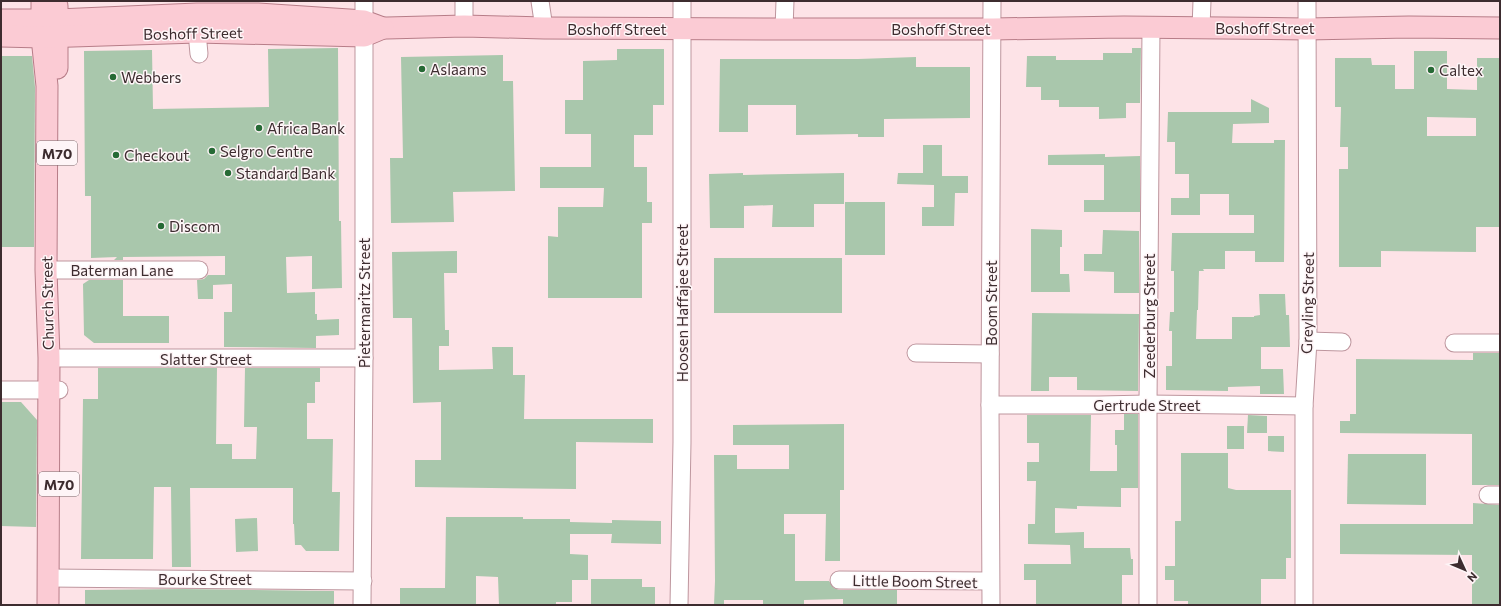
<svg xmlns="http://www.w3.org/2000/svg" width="1501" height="606" font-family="Commissioner,sans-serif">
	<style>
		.building { fill: #a9c7ac; fill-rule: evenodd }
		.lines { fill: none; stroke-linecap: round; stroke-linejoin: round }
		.minor-casing { stroke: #be969e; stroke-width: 19 }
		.major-casing { stroke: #b77d88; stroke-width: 23 }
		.minor { stroke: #fff; stroke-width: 17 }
		.major { stroke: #fbcbd4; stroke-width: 21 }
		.poi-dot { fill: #266a35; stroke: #fef5f7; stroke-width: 1.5 }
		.labels { text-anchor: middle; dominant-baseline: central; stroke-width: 3; stroke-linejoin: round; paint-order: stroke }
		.shield { fill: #fef5f7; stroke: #77686b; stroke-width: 1 }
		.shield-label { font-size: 14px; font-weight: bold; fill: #3d2c2f }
		.street-label { font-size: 15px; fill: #3d2c2f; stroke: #fef5f7 }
		.poi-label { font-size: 15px; fill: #3d2c2f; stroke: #fef5f7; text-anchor: start }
	</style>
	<rect width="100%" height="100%" fill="#fde3e7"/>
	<g class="building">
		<path d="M 338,48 L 339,221 L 341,221 L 342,288 L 312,289 L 312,256 L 286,257 L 287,293 L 315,292 L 315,314 L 317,314 L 317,320 L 339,319 L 339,335 L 316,336 L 316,348 L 224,347 L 224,312 L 232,312 L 232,284 L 213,285 L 213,299 L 198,299 L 197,280 L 204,279 L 208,275 L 225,275 L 225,256 L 123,257 L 123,260 L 114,260 L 117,257 L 91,258 L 91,196 L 85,196 L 84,51 L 152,50 L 153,109 L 269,107 L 268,49 Z"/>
		<path d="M 1132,48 L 1141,48 L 1140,103 L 1126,103 L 1126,118 L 1099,119 L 1099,107 L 1059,107 L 1059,100 L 1041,100 L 1041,87 L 1026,87 L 1027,56 L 1056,56 L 1056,60 L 1103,60 L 1103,53 L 1132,53 Z"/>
		<path d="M 617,49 L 664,49 L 664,105 L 653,105 L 653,135 L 634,135 L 634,167 L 647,167 L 647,202 L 652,202 L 652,223 L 642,223 L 642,298 L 548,298 L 548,236 L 558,237 L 558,207 L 603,207 L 604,188 L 540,188 L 540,167 L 591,167 L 591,134 L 565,134 L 565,100 L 583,100 L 583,61 L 617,60 Z"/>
		<path d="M 1414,51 L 1447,51 L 1447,89 L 1477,90 L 1477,58 L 1500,58 L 1500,227 L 1476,227 L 1476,252 L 1381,251 L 1381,267 L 1339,267 L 1339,169 L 1348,169 L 1348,147 L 1340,147 L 1341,107 L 1335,107 L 1335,58 L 1371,58 L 1372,65 L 1395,65 L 1395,89 L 1414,89 ZM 1427,117 L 1476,118 L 1476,136 L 1427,136 Z"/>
		<path d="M 503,55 L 503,81 L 513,81 L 515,191 L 453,192 L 454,222 L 391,223 L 390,158 L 403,158 L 401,57 Z"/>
		<path d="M 1,56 L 32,56 L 35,87 L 34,247 L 1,247 Z"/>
		<path d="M 916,57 L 916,67 L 970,67 L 970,118 L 884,119 L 884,137 L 858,137 L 858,134 L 796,135 L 796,105 L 748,105 L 748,132 L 719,132 L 720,59 L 858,59 Z"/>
		<path d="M 1251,99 L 1269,108 L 1269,123 L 1233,124 L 1232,143 L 1274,143 L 1274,140 L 1285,140 L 1284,262 L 1255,262 L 1255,251 L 1225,251 L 1225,269 L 1203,269 L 1204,271 L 1199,271 L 1198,310 L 1197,310 L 1196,339 L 1232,339 L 1232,317 L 1254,317 L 1254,316 L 1260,315 L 1259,294 L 1285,294 L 1286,315 L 1289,315 L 1290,347 L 1261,347 L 1261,369 L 1283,369 L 1284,394 L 1260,394 L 1260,386 L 1228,387 L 1228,391 L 1166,390 L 1166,366 L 1172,366 L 1172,331 L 1169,331 L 1170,312 L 1174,312 L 1174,271 L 1171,271 L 1172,233 L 1254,233 L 1254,215 L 1229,215 L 1229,194 L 1200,194 L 1200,215 L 1171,215 L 1171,198 L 1189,198 L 1189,174 L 1175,174 L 1175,142 L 1167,142 L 1168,112 L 1251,112 Z"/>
		<path d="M 923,145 L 942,145 L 942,176 L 968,176 L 968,193 L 955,193 L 954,226 L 922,226 L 922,207 L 934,207 L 934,185 L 897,184 L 898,173 L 923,173 Z"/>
		<path d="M 1105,154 L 1105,157 L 1140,156 L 1140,212 L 1084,212 L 1084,200 L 1104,200 L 1104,165 L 1048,165 L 1048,155 Z"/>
		<path d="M 743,173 L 743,175 L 844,173 L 844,204 L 814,204 L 814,227 L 772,227 L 773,205 L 744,206 L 744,228 L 710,228 L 709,174 Z"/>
		<rect x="845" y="202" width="40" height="53"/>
		<path d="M 1031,229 L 1062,230 L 1062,247 L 1060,247 L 1060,274 L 1069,274 L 1070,292 L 1031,292 Z"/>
		<path d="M 1103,230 L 1139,231 L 1139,293 L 1114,293 L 1114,272 L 1084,271 L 1084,254 L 1102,254 Z"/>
		<path d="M 457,251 L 457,273 L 444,273 L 445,330 L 449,330 L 449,346 L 439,346 L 439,370 L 493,369 L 492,347 L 513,347 L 513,375 L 525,375 L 524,419 L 653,419 L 653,443 L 576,442 L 576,489 L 415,487 L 415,460 L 441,460 L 441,402 L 413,403 L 412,318 L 393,318 L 392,252 Z"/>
		<rect x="714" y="258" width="128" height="55"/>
		<path d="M 89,280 L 123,280 L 123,316 L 169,316 L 169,343 L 94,343 L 84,335 L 83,284 Z"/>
		<path d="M 1032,313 L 1139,314 L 1138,391 L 1077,390 L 1077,377 L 1049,377 L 1049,391 L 1031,391 Z"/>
		<path d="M 1473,353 L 1500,353 L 1500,485 L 1472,485 L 1472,434 L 1340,433 L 1340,421 L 1350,421 L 1350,414 L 1356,414 L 1356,359 L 1473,360 Z"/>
		<path d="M 98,368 L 217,368 L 216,444 L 232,444 L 232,459 L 256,459 L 257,427 L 244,427 L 245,368 L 320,368 L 320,382 L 315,382 L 315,403 L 307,403 L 307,439 L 333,439 L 332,492 L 340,492 L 339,551 L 306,551 L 301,545 L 295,545 L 294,524 L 293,524 L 293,488 L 190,488 L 191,567 L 172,567 L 171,487 L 154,487 L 153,559 L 81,559 L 83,399 L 98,399 Z"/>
		<path d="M 1,402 L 21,402 L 37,420 L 36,527 L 1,526 Z"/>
		<path d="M 1124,414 L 1138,414 L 1138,488 L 1121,488 L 1121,507 L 1077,506 L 1077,509 L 1055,508 L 1055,533 L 1084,532 L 1084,548 L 1130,548 L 1131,559 L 1133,559 L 1133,575 L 1122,575 L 1122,605 L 1036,605 L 1036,580 L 1024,580 L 1024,564 L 1071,564 L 1070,545 L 1028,544 L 1028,524 L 1035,524 L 1036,481 L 1027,481 L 1027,462 L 1039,462 L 1039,443 L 1027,443 L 1027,415 L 1091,415 L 1090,471 L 1117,471 L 1117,445 L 1115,445 L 1115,430 L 1124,430 Z"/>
		<path d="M 1248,415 L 1267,416 L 1267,433 L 1247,433 Z"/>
		<path d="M 844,424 L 844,490 L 840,490 L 840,561 L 825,561 L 826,514 L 784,514 L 784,534 L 795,534 L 795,581 L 829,581 L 834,588 L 839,590 L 897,590 L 897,605 L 843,605 L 843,599 L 804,600 L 804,605 L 763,605 L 763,600 L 724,600 L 724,605 L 714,605 L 715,581 L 714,455 L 737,455 L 737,469 L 789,469 L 789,445 L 733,445 L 733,425 Z"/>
		<rect x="1227" y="426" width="17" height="23"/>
		<path d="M 1268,436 L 1284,436 L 1284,452 L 1268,451 Z"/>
		<path d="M 1181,453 L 1228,453 L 1228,488 L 1236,490 L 1291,490 L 1291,558 L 1286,558 L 1286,579 L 1261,579 L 1261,605 L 1188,605 L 1188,601 L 1174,601 L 1174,580 L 1165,580 L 1165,566 L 1175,566 L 1175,521 L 1181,521 Z"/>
		<path d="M 1348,454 L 1426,454 L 1426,505 L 1347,504 Z"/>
		<path d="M 1473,503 L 1500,505 L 1500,605 L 1472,605 L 1472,555 L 1340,554 L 1340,524 L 1473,524 Z"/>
		<path d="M 446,517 L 523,517 L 523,519 L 570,519 L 570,522 L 612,523 L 612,520 L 661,521 L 661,544 L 611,543 L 612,534 L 570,534 L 570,554 L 588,555 L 588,580 L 572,580 L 572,602 L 556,602 L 556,605 L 499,605 L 498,577 L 476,576 L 476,605 L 400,605 L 400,588 L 445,588 Z"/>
		<path d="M 257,518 L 258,551 L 236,552 L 235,519 Z"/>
		<path d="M 591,579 L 642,579 L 642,587 L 655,587 L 655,605 L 591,605 Z"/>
		<path d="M 183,589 L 334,591 L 334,605 L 85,605 L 85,590 Z"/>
	</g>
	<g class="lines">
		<g class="minor-casing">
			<g id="minor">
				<path d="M 464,1 L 464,26"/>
				<path d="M 540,1 L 544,28"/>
				<path d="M 364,21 L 364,1"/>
				<path d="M 1201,28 L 1202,1"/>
				<path d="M 784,29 L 785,1"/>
				<path d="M 197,32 L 199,54"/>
				<path d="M 46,270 L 199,270"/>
				<path d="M 1308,341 L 1342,342"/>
				<path d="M 1454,343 L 1500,343"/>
				<path d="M 916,353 L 990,354"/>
				<path d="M 49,358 L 364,358"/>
				<path d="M 1,390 L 59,390"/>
				<path d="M 990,405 L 1099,405 L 1148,404 L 1304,406"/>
				<path d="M 1488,495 L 1500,495"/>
				<path d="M 48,578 L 363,581"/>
				<path d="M 839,580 L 990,581"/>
				<path d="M 362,605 L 364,358 L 364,36"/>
				<path d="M 679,605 L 682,442 L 682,1"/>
				<path d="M 991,605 L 990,405 L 992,1"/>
				<path d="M 1148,605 L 1148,404 L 1151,28"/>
				<path d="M 1304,605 L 1304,406 L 1308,341 L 1307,1"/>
			</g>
		</g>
		<g class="major-casing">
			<g id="major">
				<path d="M 42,1 L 42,37 L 47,86 L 46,270 L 49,358 L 48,605"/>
				<path d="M 57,6 L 57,68"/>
				<path d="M 1,20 L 57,20 L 197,14 L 258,14 L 364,21 L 383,28 L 387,28 L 464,26 L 544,28 L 784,29 L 993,29 L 1124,27 L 1307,29 L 1409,27 L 1500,28"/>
				<path d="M 1,36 L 42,37 L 197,32 L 364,36 L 383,28"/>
			</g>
		</g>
		<use href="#minor" class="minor"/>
		<use href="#major" class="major"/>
	</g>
	<g class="poi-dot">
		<circle cx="422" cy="69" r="4"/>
		<circle cx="1431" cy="70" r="4"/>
		<circle cx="113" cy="77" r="4"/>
		<circle cx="259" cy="128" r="4"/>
		<circle cx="212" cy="151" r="4"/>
		<circle cx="116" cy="155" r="4"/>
		<circle cx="228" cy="173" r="4"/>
		<circle cx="161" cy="226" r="4"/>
	</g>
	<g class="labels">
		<g class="shield">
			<rect x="37" y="141" width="40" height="24" rx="3"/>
			<rect x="39" y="472" width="40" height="24" rx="3"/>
		</g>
		<g class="shield-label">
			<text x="57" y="153">M70</text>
			<text x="59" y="484">M70</text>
		</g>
		<g class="street-label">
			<text x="1265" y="28">Boshoff Street</text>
			<text x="617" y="29">Boshoff Street</text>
			<text x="941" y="29">Boshoff Street</text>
			<text transform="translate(193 33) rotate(-1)">Boshoff Street</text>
			<text x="122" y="270">Baterman Lane</text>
			<text transform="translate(47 303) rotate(-91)">Church Street</text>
			<text transform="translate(364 303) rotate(-90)">Pietermaritz Street</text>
			<text transform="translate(682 303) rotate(-90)">Hoosen Haffajee Street</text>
			<text transform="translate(991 303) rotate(-90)">Boom Street</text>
			<text transform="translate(1307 303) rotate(-89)">Greyling Street</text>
			<text transform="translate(1149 316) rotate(-90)">Zeederburg Street</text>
			<text x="206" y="359">Slatter Street</text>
			<text x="1147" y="405">Gertrude Street</text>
			<text x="205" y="579">Bourke Street</text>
			<text transform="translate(915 581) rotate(1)">Little Boom Street</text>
		</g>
		<g class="poi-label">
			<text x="430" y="69">Aslaams</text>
			<text x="1439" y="70">Caltex</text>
			<text x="121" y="77">Webbers</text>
			<text x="267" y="128">Africa Bank</text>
			<text x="220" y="151">Selgro Centre</text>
			<text x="124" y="155">Checkout</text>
			<text x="236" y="173">Standard Bank</text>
			<text x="169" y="226">Discom</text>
		</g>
	</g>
	<rect width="1501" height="606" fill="none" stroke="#3d2c2f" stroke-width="4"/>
	<g transform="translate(1465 570) rotate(134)" stroke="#fef5f7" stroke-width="3" paint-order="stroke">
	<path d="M0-3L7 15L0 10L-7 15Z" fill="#3d2c2f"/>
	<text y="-6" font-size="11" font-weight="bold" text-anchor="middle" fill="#3d2c2f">N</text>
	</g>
</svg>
